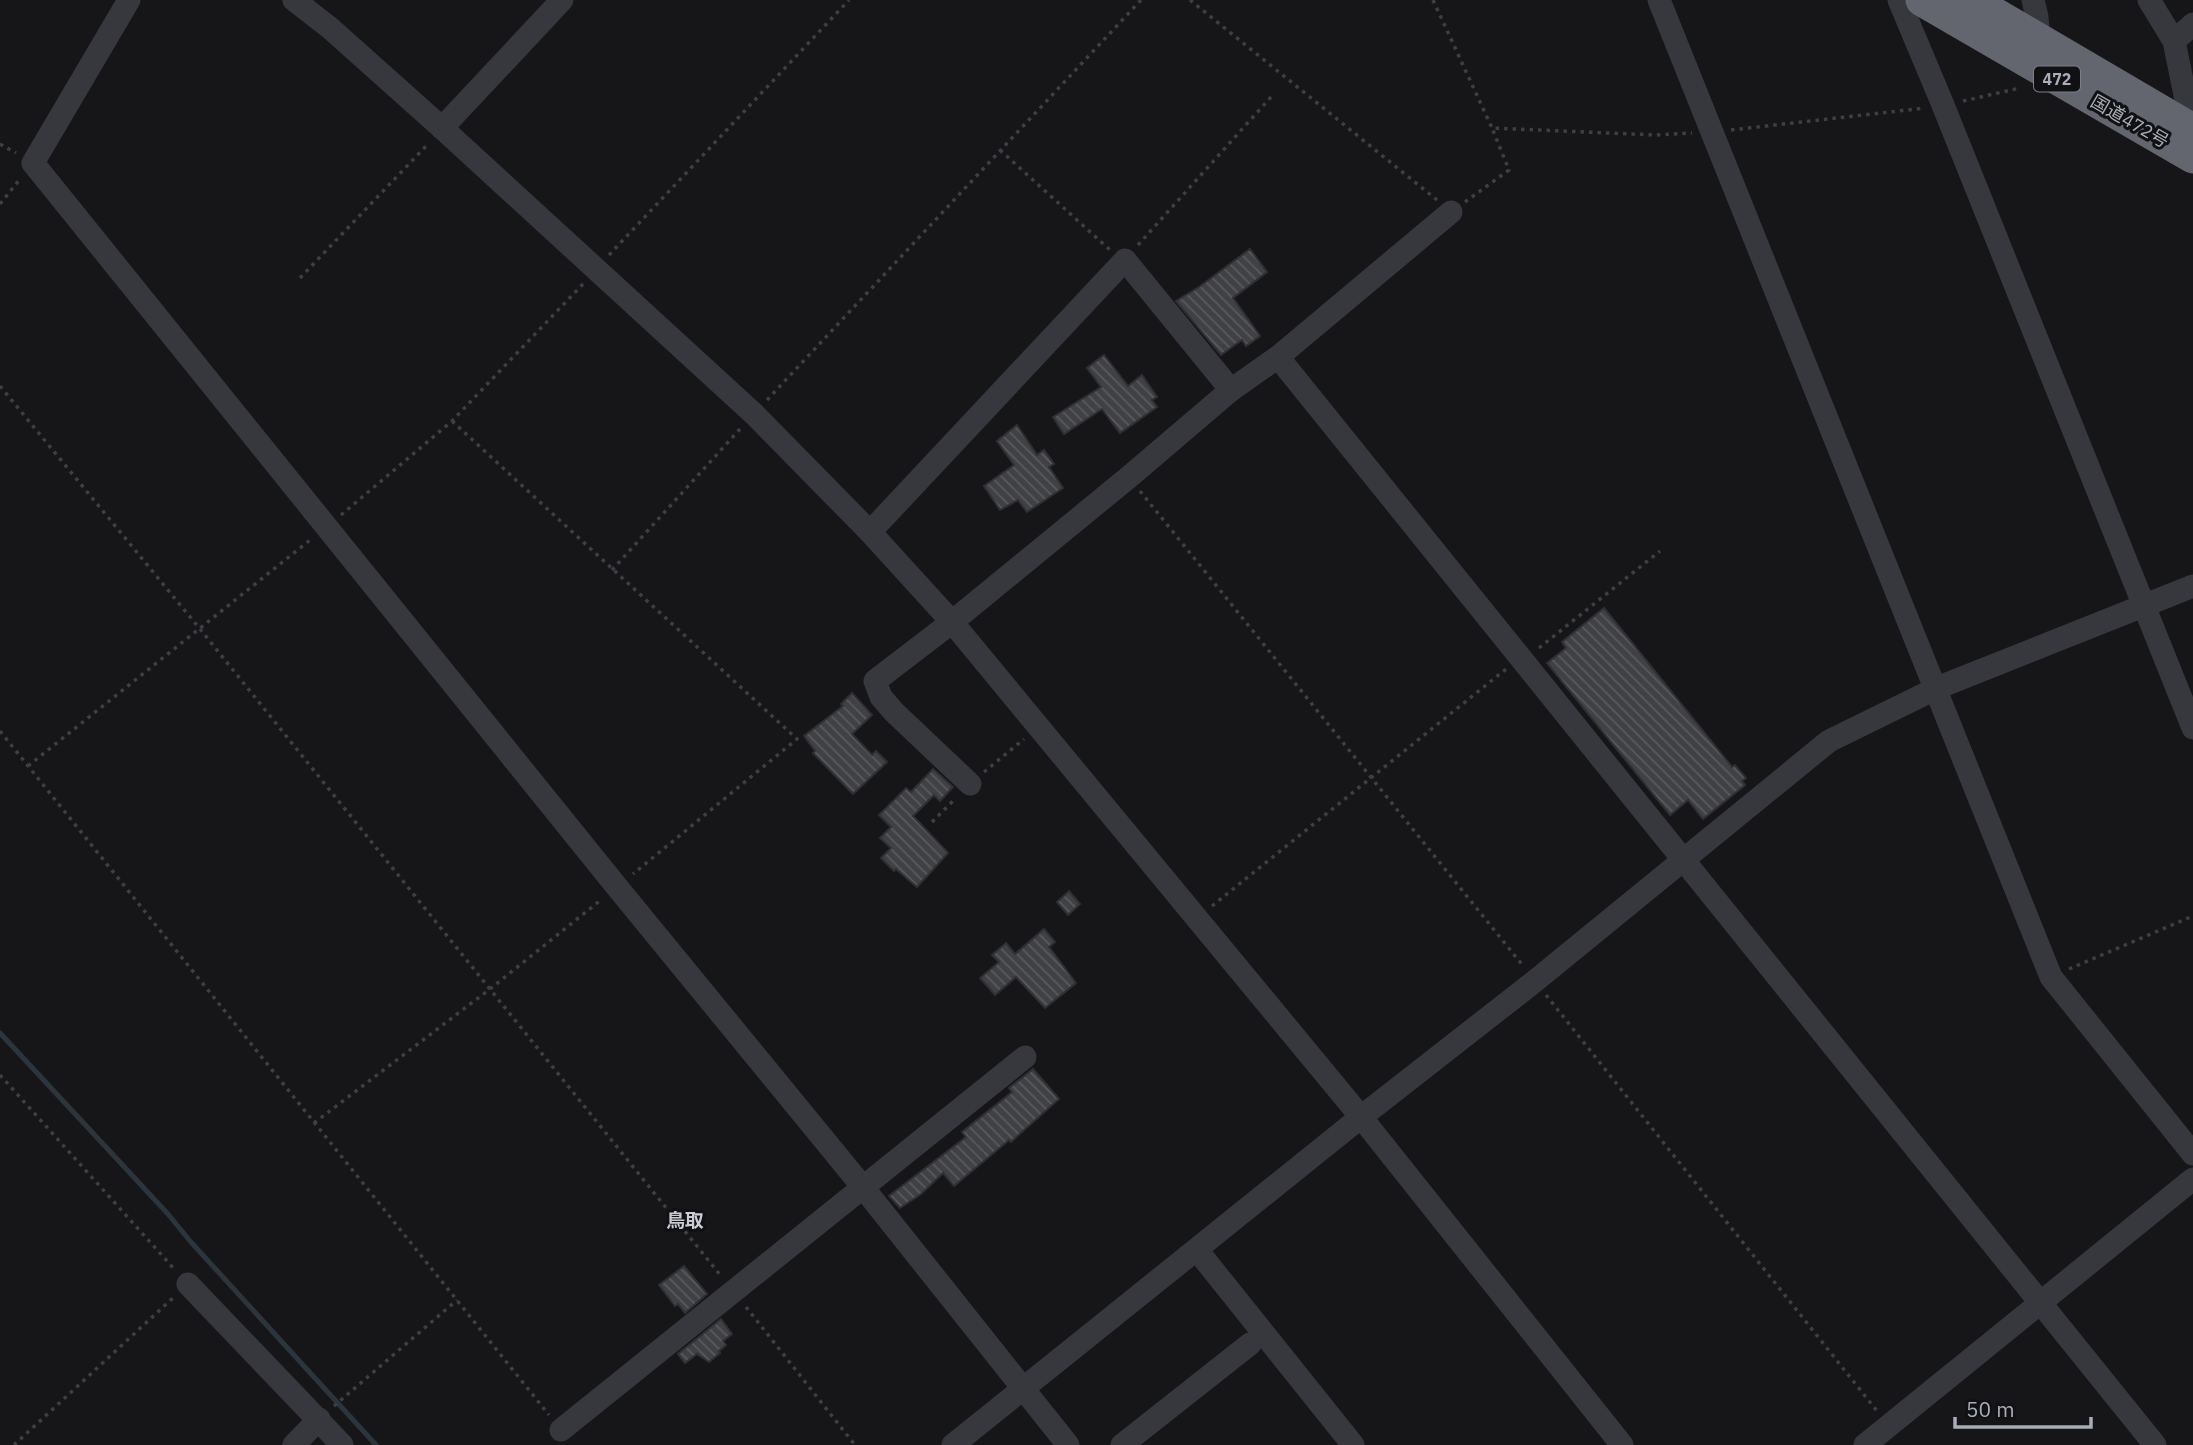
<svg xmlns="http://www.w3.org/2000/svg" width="2193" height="1445" font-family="'IBM Plex Sans','Noto Sans JP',sans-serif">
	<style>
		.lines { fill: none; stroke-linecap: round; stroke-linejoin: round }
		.stream { stroke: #2c353c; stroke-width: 5 }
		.building { fill: url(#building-back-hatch); stroke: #303034; stroke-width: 2 }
		.path { stroke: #3d3f44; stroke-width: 3.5; stroke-dasharray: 3.5 5; stroke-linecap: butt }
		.minor { stroke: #37383d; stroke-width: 23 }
		.highway { stroke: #63666e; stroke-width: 33 }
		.labels { text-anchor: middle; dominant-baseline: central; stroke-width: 6; stroke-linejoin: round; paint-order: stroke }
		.shield { fill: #111113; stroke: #7b7e86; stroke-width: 2 }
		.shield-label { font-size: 16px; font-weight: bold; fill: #a8adb8 }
		.street-label { font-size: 18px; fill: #a8adb8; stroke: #111113 }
		.neighbourhood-label { font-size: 19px; font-weight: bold; fill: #c9ccd4; stroke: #111113 }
	</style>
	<defs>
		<pattern id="building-back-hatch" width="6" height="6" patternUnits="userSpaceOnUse" patternTransform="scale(1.75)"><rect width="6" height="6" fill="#404145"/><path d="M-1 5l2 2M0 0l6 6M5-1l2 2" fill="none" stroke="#595a5e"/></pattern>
	</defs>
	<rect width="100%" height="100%" fill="#161618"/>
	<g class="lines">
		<path class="stream" d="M 0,1033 L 168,1214 L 190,1241 L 376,1445"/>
	</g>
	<g class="building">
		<path d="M 1250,249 L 1267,272 L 1233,298 L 1260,336 L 1246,346 L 1242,340 L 1221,355 L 1176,301 L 1199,287 Z"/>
		<path d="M 1104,355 L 1128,386 L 1142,375 L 1157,397 L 1152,400 L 1157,407 L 1120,433 L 1102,409 L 1064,434 L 1053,417 L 1101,387 L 1087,368 Z"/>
		<path d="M 1017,425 L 1037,455 L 1044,450 L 1054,464 L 1049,467 L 1063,488 L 1027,512 L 1018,500 L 1000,510 L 984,486 L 1014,465 L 997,441 Z"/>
		<path d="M 1604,608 L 1732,767 L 1735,765 L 1746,778 L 1742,781 L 1745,785 L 1703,819 L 1688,800 L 1670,815 L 1547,663 L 1566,648 L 1562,642 Z"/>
		<path d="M 852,693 L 872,715 L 852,734 L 872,755 L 876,751 L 887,762 L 853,794 L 813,753 L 815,751 L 804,736 L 843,706 L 841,704 Z"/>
		<path d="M 933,769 L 953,787 L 940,801 L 934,795 L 913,816 L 948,853 L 917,887 L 896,869 L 894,871 L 881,858 L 891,848 L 880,838 L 891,827 L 879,815 L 906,788 L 911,792 Z"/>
		<path d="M 1069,891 L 1080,904 L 1068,915 L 1057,902 Z"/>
		<path d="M 1044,929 L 1055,942 L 1049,947 L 1076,983 L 1045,1008 L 1016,977 L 995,995 L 980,978 L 999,962 L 992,955 L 1006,943 L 1015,954 Z"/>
		<path d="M 1033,1069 L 1059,1099 L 1023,1131 L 1011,1142 L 1009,1140 L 954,1186 L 943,1173 L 921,1194 L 900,1208 L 889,1196 L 966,1137 L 962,1132 L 1012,1092 L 1009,1088 Z"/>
		<path d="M 684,1266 L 707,1294 L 685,1313 L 678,1304 L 675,1306 L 659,1285 Z"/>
		<path d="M 721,1319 L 732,1334 L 723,1341 L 726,1345 L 719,1351 L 720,1353 L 709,1362 L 697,1354 L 685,1363 L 678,1354 Z"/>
	</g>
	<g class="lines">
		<g class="path">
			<path d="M 1190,0 L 1437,200"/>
			<path d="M 1433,0 L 1492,128 L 1655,135 L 1692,133"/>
			<path d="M 1963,101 L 2020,88"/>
			<path d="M 1731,130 L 1925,108"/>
			<path d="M 0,144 L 16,153"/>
			<path d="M 1000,150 L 1110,250"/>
			<path d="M 1465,202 L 1509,170 L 1492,128"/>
			<path d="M 0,204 L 20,179"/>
			<path d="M 1138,245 L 1271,97"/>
			<path d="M 609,255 L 849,0"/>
			<path d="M 300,278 L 429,143"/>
			<path d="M 0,386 L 200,629 L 721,1276"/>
			<path d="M 767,400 L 1141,0"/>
			<path d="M 452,421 L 797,739 L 633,874"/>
			<path d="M 1140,491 L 1524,967"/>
			<path d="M 341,515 L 452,421 L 583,284"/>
			<path d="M 612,570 L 740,429"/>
			<path d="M 1539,648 L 1660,551"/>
			<path d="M 0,731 L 549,1415"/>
			<path d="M 28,766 L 310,540"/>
			<path d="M 984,772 L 1024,739"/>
			<path d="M 932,822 L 955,799"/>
			<path d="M 1212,906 L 1506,669"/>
			<path d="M 2069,969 L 2193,916"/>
			<path d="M 1546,995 L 1877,1411"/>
			<path d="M 0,1075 L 176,1271"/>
			<path d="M 314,1123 L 490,989 L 602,899"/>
			<path d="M 746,1307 L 855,1445"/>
			<path d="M 334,1406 L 457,1300"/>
			<path d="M 14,1445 L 175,1296"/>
		</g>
		<g class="minor">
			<path d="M 129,0 L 33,163 L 617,887 L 862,1186 L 1068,1445"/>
			<path d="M 294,0 L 330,28 L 442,128 L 754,414 L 870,532 L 952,622 L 1361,1117 L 1622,1445"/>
			<path d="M 1659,0 L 2051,977 L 2193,1154"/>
			<path d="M 1899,0 L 1943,105 L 2193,728"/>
			<path d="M 2033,0 L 2037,17 L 2039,40"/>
			<path d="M 2149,0 L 2174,41 L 2187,105 L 2182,124"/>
			<path d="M 2174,41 L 2193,24"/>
			<path d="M 442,128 L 562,0"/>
			<path d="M 1278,357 L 2155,1445"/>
			<path d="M 870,532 L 1125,260 L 1231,390"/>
			<path d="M 970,784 L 894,712 L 881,697 L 875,681 L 952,622 L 1129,477 L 1231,390 L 1278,357 L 1451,212"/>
			<path d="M 1197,1250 L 1353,1445"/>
			<path d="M 188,1284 L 342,1445"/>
			<path d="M 561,1430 L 1025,1057"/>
			<path d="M 294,1445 L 319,1419"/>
			<path d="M 953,1445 L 1361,1117 L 1535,981 L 1829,741 L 1937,688 L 2193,586"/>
			<path d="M 1122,1445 L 1250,1344"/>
			<path d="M 1865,1445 L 2193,1179"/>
		</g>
		<g class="highway">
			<path d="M 1922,0 L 2193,157"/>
			<path d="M 1971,0 L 2193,130"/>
		</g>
	</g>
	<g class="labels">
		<rect class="shield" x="2034" y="66.5" width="46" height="25" rx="5"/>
		<g class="shield-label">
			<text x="2057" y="79">472</text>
		</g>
		<g class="street-label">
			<text transform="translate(2130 121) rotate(30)">国道472号</text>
		</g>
		<g class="neighbourhood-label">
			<text x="685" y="1220">鳥取</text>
		</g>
	</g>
	<path d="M1955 1417v10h136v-10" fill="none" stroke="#a8adb8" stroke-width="3.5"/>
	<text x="1966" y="1417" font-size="21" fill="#a8adb8" stroke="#111113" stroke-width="5" paint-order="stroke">50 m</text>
</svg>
